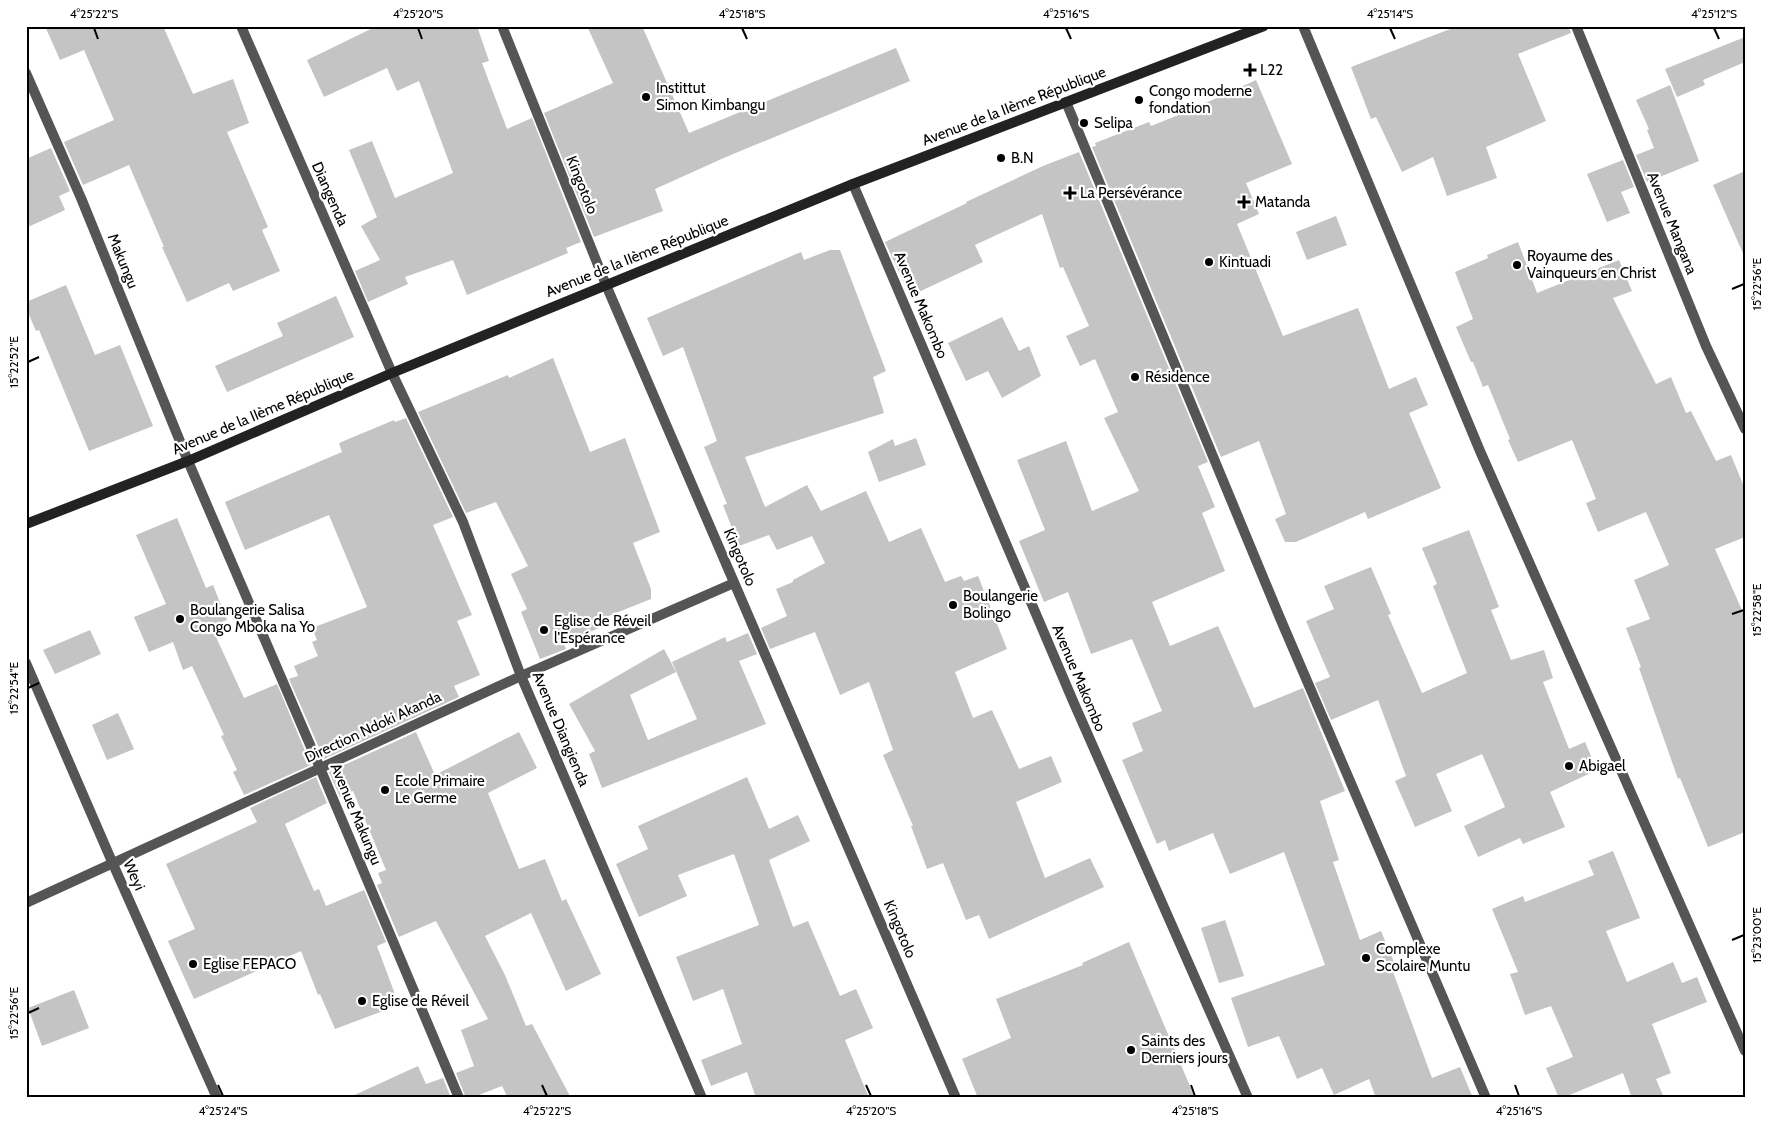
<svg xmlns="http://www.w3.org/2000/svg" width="1771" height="1124" font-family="Cabin,sans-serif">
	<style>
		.building { fill: #c4c4c4 }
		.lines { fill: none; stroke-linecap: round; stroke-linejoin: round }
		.street { stroke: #555; stroke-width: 10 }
		.secondary { stroke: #222; stroke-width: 10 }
		.ticks { fill: none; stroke: #000; stroke-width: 2 }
		.poi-dot { fill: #000; stroke: #fff; stroke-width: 2 }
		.labels { text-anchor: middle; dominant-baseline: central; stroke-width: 4.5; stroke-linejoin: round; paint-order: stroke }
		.poi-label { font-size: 15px; fill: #000; stroke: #fff; text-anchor: start }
		.street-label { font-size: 15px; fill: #000; stroke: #fff }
		.neatline { fill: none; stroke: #000; stroke-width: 2 }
		.ticks-label { font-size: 12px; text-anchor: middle; fill: #000 }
	</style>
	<rect width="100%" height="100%" fill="#fff"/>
	<g class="building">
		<path d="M 45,26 L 163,26 L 193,94 L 233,79 L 249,123 L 227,132 L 268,227 L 262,230 L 280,271 L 233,291 L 229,283 L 187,302 L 162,247 L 164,247 L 129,165 L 83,185 L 64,142 L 114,120 L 84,50 L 60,60 Z"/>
		<path d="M 377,26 L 477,26 L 489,61 L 482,63 L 507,129 L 532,118 L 581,242 L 566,248 L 568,253 L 467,295 L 453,260 L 405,277 L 408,284 L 368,302 L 355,271 L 380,260 L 361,226 L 377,217 L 349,150 L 372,141 L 395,198 L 453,173 L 419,81 L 397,91 L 387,68 L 324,97 L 307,60 Z"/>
		<path d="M 587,26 L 642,26 L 689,133 L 896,48 L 910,81 L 726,157 L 655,189 L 663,211 L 594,237 L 544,113 L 613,83 Z"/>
		<path d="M 1458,26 L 1569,26 L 1571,33 L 1518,54 L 1546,121 L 1486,147 L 1497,178 L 1447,196 L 1433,157 L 1402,172 L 1376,117 L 1371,119 L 1351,67 Z"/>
		<path d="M 1745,37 L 1745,62 L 1703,80 L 1705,85 L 1677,97 L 1665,69 Z"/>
		<path d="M 1256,80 L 1292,164 L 1246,183 L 1259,214 L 1237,224 L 1283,336 L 1358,308 L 1389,389 L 1416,377 L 1428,405 L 1409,413 L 1441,488 L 1368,519 L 1365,512 L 1296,542 L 1285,542 L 1275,519 L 1286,514 L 1259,441 L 1221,457 L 1092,147 L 1096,146 L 1095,143 L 1149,122 L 1151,126 L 1186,112 Z"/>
		<path d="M 1670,85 L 1699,161 L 1647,182 L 1636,155 L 1654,148 L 1647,130 L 1649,129 L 1636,100 Z"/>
		<path d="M 51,148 L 70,191 L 59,196 L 65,210 L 26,228 L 26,159 Z"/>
		<path d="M 1079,152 L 1208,462 L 1198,466 L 1215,507 L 1202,513 L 1225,571 L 1152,602 L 1170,646 L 1218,626 L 1254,708 L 1303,688 L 1345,791 L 1320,801 L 1339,860 L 1333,862 L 1360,940 L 1381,931 L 1396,967 L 1392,969 L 1432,1078 L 1460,1067 L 1473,1098 L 1376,1098 L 1369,1079 L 1334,1095 L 1322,1068 L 1297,1079 L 1279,1036 L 1248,1047 L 1231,998 L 1325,965 L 1284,852 L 1230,874 L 1213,833 L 1169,851 L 1165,840 L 1157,844 L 1122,760 L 1143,751 L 1132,723 L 1162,711 L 1132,639 L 1091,654 L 1068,592 L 1044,602 L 1019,541 L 1045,530 L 1017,460 L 1066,441 L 1092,511 L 1139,491 L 1104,418 L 1118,412 L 1095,359 L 1080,366 L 1066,336 L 1089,326 L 1063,267 L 1060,268 L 1042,214 L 975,245 L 983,262 L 910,296 L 885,242 L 967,203 L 966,202 L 1043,166 Z"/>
		<path d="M 1623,160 L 1634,187 L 1621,192 L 1630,213 L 1607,222 L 1587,174 Z"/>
		<path d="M 1745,171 L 1745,258 L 1713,185 Z"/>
		<path d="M 1336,216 L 1347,245 L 1307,260 L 1296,232 Z"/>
		<path d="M 1518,242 L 1537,293 L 1619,260 L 1632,291 L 1613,298 L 1656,384 L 1671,377 L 1686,413 L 1691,411 L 1716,461 L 1731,455 L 1745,489 L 1745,537 L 1715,549 L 1745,617 L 1745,832 L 1708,847 L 1680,778 L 1678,779 L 1639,668 L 1641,667 L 1626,628 L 1650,619 L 1634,580 L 1669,565 L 1646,512 L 1598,532 L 1586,503 L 1596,499 L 1572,440 L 1518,462 L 1508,440 L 1510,439 L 1488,385 L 1483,387 L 1473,362 L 1471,362 L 1456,327 L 1473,319 L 1455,272 L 1488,258 L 1487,255 Z"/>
		<path d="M 830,250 L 840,250 L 886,371 L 873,377 L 884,413 L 745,457 L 765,507 L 807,485 L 821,511 L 866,491 L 889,542 L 921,528 L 945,582 L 961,576 L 964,581 L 978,576 L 1007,649 L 955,672 L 973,718 L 992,710 L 1019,769 L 1051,756 L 1062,782 L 1016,802 L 1045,878 L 1090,858 L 1104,887 L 989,939 L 979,915 L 966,920 L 943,863 L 927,869 L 911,826 L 913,826 L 883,755 L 893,750 L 869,682 L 840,695 L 815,632 L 770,649 L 761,628 L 787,616 L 776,589 L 793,582 L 793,580 L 825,563 L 812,536 L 777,550 L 769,535 L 739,546 L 723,505 L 727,504 L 704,447 L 717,441 L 683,347 L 663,356 L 647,318 L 801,252 L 804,260 Z"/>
		<path d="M 66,285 L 95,355 L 120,345 L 153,426 L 89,451 L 39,330 L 36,331 L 26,308 L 26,302 Z"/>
		<path d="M 336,296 L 354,337 L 227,392 L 215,366 L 283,336 L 277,323 Z"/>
		<path d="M 1002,317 L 1019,351 L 1029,346 L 1041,376 L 1002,398 L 988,371 L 966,381 L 948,343 Z"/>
		<path d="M 553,358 L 590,452 L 625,438 L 660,532 L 633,543 L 651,589 L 651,599 L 601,619 L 604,626 L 564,643 L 566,649 L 540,659 L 521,612 L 527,609 L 511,574 L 528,566 L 496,502 L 466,513 L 418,412 L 508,375 L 509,378 Z"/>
		<path d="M 406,418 L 453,517 L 433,525 L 472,615 L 457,621 L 480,675 L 454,686 L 459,697 L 324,759 L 289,679 L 298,676 L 294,666 L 318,656 L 312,642 L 317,640 L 312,628 L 367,607 L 329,515 L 245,550 L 225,502 L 342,452 L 339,443 L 394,420 L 395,422 Z"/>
		<path d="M 916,438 L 926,465 L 879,482 L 868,452 L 893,439 L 895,446 Z"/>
		<path d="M 177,518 L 206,588 L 213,585 L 227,620 L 211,626 L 244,698 L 277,684 L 311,765 L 244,795 L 233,772 L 237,770 L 221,736 L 224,735 L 192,666 L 183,670 L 173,642 L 149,652 L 134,617 L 166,604 L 136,535 Z"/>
		<path d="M 1469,530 L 1499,607 L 1491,610 L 1511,660 L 1544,650 L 1553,678 L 1543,682 L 1569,749 L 1585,742 L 1597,770 L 1550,792 L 1565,827 L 1523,844 L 1520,838 L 1478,857 L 1464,826 L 1505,807 L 1482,754 L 1436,774 L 1452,811 L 1415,827 L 1395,781 L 1406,776 L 1378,700 L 1331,720 L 1315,683 L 1330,677 L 1306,621 L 1334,609 L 1324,586 L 1371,567 L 1391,614 L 1388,615 L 1422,693 L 1467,673 L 1433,586 L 1437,584 L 1422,548 Z"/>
		<path d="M 90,630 L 101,654 L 55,674 L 43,650 Z"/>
		<path d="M 748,633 L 757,654 L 739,661 L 766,724 L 602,788 L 589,754 L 595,751 L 569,704 L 664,649 L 676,672 L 630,695 L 648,740 L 697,719 L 672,662 L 725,637 L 727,642 Z"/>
		<path d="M 118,713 L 134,749 L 107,760 L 92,725 Z"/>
		<path d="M 416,732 L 435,775 L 519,732 L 537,768 L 488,793 L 519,869 L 545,859 L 562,901 L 566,899 L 601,974 L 566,991 L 531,913 L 485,936 L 505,975 L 526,1026 L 532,1024 L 571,1098 L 508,1098 L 502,1086 L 471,1098 L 466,1098 L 456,1073 L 474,1066 L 461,1030 L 488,1019 L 436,921 L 399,937 L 377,885 L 382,883 L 378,873 L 386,870 L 353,791 L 340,797 L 329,772 Z"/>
		<path d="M 316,777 L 327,803 L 285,824 L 314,891 L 319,889 L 326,906 L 364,890 L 386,942 L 377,946 L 399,1005 L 335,1029 L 320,994 L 318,995 L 301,951 L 194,999 L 168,941 L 195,929 L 166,864 L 257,822 L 250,808 Z"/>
		<path d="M 747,777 L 769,829 L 798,815 L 810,841 L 769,860 L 793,927 L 808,921 L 840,996 L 856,989 L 873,1028 L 845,1040 L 869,1098 L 756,1098 L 747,1072 L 711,1086 L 701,1060 L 742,1044 L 723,989 L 693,1001 L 676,957 L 759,925 L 734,854 L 678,875 L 687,896 L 639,917 L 616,864 L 648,849 L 638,826 Z"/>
		<path d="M 1613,851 L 1640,918 L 1606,931 L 1627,982 L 1673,962 L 1682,983 L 1697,977 L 1707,1002 L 1652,1024 L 1671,1073 L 1656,1079 L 1664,1098 L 1632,1098 L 1623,1073 L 1562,1098 L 1559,1098 L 1546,1068 L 1573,1057 L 1551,1006 L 1525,1015 L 1510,974 L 1518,972 L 1492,909 L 1523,896 L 1525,902 L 1594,875 L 1588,861 Z"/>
		<path d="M 1225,920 L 1244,976 L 1219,983 L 1201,928 Z"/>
		<path d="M 1129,942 L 1195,1098 L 978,1098 L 962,1059 L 1011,1038 L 996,999 L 1083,965 L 1082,963 Z"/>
		<path d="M 74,990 L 89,1028 L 42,1046 L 28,1008 Z"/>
		<path d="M 418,1066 L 426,1084 L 443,1078 L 451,1098 L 348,1098 Z"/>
	</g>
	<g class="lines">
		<g class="street">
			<path d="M 241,26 L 392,373 L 463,522 L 521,676 L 702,1098"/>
			<path d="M 502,26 L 606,285 L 956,1098"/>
			<path d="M 1303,26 L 1480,451 L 1745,1051"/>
			<path d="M 1576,26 L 1706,346 L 1745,429"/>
			<path d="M 26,73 L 81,198 L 188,461 L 320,768 L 459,1098"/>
			<path d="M 1066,102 L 1280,618 L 1486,1098"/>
			<path d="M 853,184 L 1073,701 L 1248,1098"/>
			<path d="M 26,663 L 113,864 L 217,1098"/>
			<path d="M 26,903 L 521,676 L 734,583"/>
		</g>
		<path class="secondary" d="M 26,524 L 188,461 L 392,373 L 853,184 L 1264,26"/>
	</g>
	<path class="ticks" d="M 94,28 L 98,39M 418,28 L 422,39M 742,28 L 747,39M 1066,28 L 1071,39M 1390,28 L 1395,39M 1714,28 L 1719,39M 1732,289 L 1744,284M 28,362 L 39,357M 1732,614 L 1744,610M 28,688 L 39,683M 1732,940 L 1744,935M 28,1013 L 39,1008M 218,1085 L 223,1096M 542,1085 L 547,1096M 866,1085 L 871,1096M 1191,1085 L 1195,1096M 1515,1085 L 1519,1096"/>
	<g class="poi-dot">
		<path d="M1247.5 62.5h5v5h5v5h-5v5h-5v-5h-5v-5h5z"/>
		<circle cx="646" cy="97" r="5"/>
		<circle cx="1139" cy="100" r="5"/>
		<circle cx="1084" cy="123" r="5"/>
		<circle cx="1001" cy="158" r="5"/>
		<path d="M1067.5 185.5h5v5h5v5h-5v5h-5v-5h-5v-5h5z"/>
		<path d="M1241.5 194.5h5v5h5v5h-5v5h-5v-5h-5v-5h5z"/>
		<circle cx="1209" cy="262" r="5"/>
		<circle cx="1517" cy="265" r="5"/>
		<circle cx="1135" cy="377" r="5"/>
		<circle cx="953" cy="605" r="5"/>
		<circle cx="180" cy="619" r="5"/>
		<circle cx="544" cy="630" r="5"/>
		<circle cx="1569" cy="766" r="5"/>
		<circle cx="385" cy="790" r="5"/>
		<circle cx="1366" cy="958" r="5"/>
		<circle cx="193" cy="964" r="5"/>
		<circle cx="362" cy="1001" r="5"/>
		<circle cx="1131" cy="1050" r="5"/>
	</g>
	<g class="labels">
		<g class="poi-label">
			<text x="1260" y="70">L22</text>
			<text x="656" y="88">Instittut<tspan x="656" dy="17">Simon Kimbangu</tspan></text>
			<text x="1149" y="91">Congo moderne<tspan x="1149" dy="17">fondation</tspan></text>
			<text x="1094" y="123">Selipa</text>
			<text x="1011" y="158">B.N</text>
			<text x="1080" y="193">La Persévérance</text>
			<text x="1255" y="202">Matanda</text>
			<text x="1527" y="256">Royaume des<tspan x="1527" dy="17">Vainqueurs en Christ</tspan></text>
			<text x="1219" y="262">Kintuadi</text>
			<text x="1145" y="377">Résidence</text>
			<text x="963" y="596">Boulangerie<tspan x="963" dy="17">Bolingo</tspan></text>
			<text x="190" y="610">Boulangerie Salisa<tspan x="190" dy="17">Congo Mboka na Yo</tspan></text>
			<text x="554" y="621">Eglise de Réveil<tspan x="554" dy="17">l'Espérance</tspan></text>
			<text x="1579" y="766">Abigael</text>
			<text x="395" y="781">Ecole Primaire<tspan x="395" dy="17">Le Germe</tspan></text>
			<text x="1376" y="949">Complexe<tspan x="1376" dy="17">Scolaire Muntu</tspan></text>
			<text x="203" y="964">Eglise FEPACO</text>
			<text x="372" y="1001">Eglise de Réveil</text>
			<text x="1141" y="1041">Saints des<tspan x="1141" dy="17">Derniers jours</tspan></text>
		</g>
		<g class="street-label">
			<text transform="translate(1014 106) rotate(-21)">Avenue de la IIème République</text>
			<text transform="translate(582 185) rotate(68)">Kingotolo</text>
			<text transform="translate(330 194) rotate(66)">Diangenda</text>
			<text transform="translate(1672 223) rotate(68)">Avenue Mangana</text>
			<text transform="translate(637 256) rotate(-22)">Avenue de la IIème République</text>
			<text transform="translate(123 261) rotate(68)">Makungu</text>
			<text transform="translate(921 305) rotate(67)">Avenue Makombo</text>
			<text transform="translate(263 412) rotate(-23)">Avenue de la IIème République</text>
			<text transform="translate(740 557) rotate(67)">Kingotolo</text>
			<text transform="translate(1079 678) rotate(67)">Avenue Makombo</text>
			<text transform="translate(373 727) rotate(-25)">Direction Ndoki Akanda</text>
			<text transform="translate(561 729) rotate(67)">Avenue Diangienda</text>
			<text transform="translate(356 814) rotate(67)">Avenue Makungu</text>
			<text transform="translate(134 875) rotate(66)">Weyi</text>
			<text transform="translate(900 929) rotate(67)">Kingotolo</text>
		</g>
	</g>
	<rect width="1771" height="1124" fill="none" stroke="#ffffff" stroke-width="55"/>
	<rect x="28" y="28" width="1716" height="1068" class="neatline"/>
	<g class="ticks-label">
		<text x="94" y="18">4°25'22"S</text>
		<text x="418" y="18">4°25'20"S</text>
		<text x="742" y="18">4°25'18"S</text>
		<text x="1066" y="18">4°25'16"S</text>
		<text x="1390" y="18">4°25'14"S</text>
		<text x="1714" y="18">4°25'12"S</text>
		<text transform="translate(1757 284) rotate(-90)" y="4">15°22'56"E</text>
		<text transform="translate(14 362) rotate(-90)" y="4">15°22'52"E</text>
		<text transform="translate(1757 610) rotate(-90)" y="4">15°22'58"E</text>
		<text transform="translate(14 688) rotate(-90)" y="4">15°22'54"E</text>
		<text transform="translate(1757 935) rotate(-90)" y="4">15°23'00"E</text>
		<text transform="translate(14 1013) rotate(-90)" y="4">15°22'56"E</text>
		<text x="223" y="1115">4°25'24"S</text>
		<text x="547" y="1115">4°25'22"S</text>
		<text x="871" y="1115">4°25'20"S</text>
		<text x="1195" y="1115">4°25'18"S</text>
		<text x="1519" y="1115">4°25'16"S</text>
	</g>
</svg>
